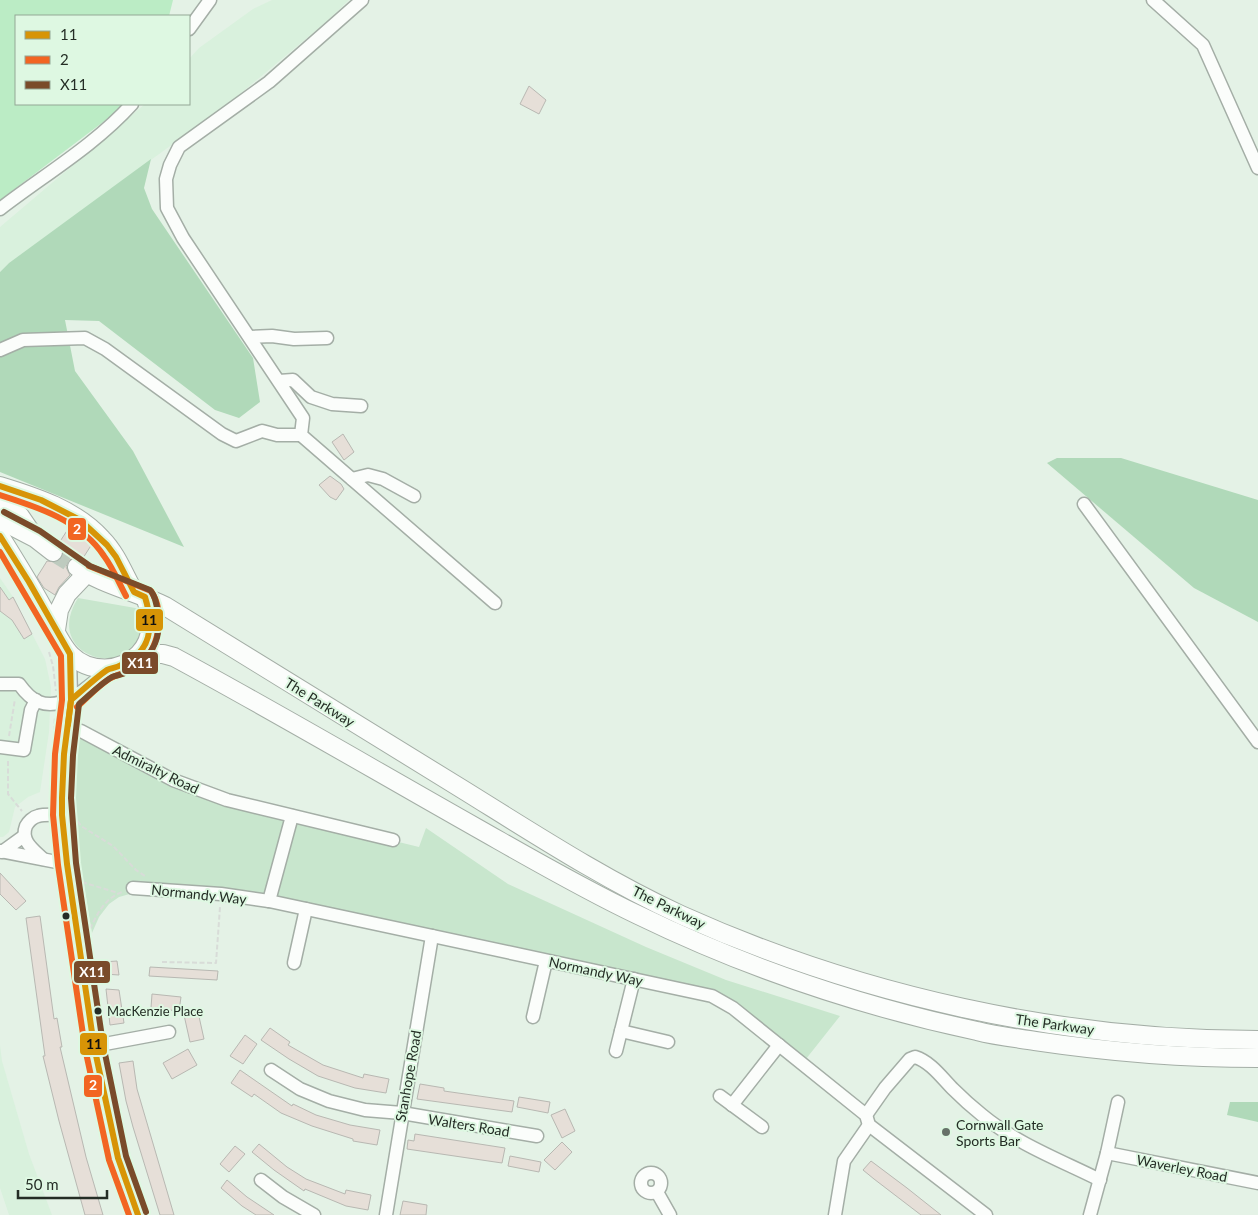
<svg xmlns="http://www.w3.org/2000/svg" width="1258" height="1215" font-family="Lato,sans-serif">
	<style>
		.built { fill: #d9f1dd }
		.green { fill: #c8e6cd }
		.forest { fill: #b0d9b9 }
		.water { fill: #bbecc5 }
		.building { fill: #e6dfd8; stroke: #b8b8b2 }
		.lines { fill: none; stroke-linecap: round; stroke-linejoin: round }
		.highway-tunnel { stroke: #becbbf; stroke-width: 18; stroke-dasharray: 18 9; stroke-linecap: butt }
		.minor-casing { stroke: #a4aea6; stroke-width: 15 }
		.highway-casing { stroke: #a4aea6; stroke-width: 20 }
		.path { stroke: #d8dcd8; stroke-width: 2; stroke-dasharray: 5 2.5; stroke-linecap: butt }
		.minor { stroke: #fbfdfb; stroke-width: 12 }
		.highway { stroke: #fbfdfb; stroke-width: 18 }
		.bus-1-casing { stroke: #def8e2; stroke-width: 10 }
		.bus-2-casing { stroke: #def8e2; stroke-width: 10 }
		.bus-3-casing { stroke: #def8e2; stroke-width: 10 }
		.bus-1 { stroke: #d79406; stroke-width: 6 }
		.bus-2 { stroke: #f26522; stroke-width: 6 }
		.bus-3 { stroke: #7a4b2a; stroke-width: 6 }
		.bus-dot { fill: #242d25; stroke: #def8e2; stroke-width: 2 }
		.poi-dot { fill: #677269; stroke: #def8e2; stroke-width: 2 }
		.labels { text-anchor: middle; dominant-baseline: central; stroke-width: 4; stroke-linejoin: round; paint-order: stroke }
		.bus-label { font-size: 13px; fill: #242d25; stroke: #def8e2; text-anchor: start }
		.street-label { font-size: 14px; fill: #242d25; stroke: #def8e2 }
		.poi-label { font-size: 14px; fill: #242d25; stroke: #def8e2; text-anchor: start }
		.line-badge { stroke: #def8e2; stroke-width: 2 }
		.badge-label { font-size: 14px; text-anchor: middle; font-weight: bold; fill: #fff }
		.pale-badge-label { font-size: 14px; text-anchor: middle; font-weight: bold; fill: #111 }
	</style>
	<rect width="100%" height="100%" fill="#e4f2e6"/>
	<g class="built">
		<path d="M 272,0 L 349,0 L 326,22 L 228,104 L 9,263 L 0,272 L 0,227 L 145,104 L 189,104 L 189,59 L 199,48 L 253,9 Z"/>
		<path d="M 0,578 L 13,597 L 45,659 L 51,687 L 49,732 L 40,792 L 28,797 L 15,807 L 9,832 L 3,837 L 0,837 Z"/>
		<path d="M 0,1045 L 2,1061 L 29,1154 L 52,1215 L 9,1215 L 0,1188 Z"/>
	</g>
	<g class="green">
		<path d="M 78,598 L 141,609 C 157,687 36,665 78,598 Z"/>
		<path d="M 78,728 L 173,780 L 292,816 L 419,847 L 426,828 L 508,884 L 646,947 L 726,980 L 840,1016 L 802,1064 L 712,996 L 269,901 L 140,891 L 119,897 L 109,904 L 99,917 L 92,933 L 76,837 L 73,763 Z"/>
	</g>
	<g class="forest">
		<path d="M 151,159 L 144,188 L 152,209 L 253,358 L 260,402 L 239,418 L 215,410 L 99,321 L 65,320 L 75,371 L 133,451 L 184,547 L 0,472 L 0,272 L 9,263 Z"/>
		<path d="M 1057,458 L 1121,458 L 1258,500 L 1258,622 L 1194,588 L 1047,463 Z"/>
		<path d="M 1230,1102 L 1258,1102 L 1258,1122 L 1227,1115 Z"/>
	</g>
	<path class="water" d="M 0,0 L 173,0 L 169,16 L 16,16 L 16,104 L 122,104 L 111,116 L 0,200 Z"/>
	<g class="building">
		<path d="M 529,86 L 546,100 L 539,114 L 520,104 Z"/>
		<path d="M 343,434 L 354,452 L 344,460 L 332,442 Z"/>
		<path d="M 330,476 L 341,484 L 344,489 L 336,500 L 330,497 L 319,485 Z"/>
		<path d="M 70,526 L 92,544 L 83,558 L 77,556 L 68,561 L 66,567 L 70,575 L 59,587 L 55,595 L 44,588 L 37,577 L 47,561 L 57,562 L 62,558 L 63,548 L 59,543 Z"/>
		<path d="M 0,587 L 9,600 L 13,597 L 32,634 L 24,639 L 12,620 L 0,611 Z"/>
		<path d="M 0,873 L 26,901 L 16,910 L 0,894 Z"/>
		<path d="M 40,916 L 54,1019 L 57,1018 L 62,1047 L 60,1047 L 86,1157 L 103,1215 L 85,1215 L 59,1121 L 43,1056 L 45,1056 L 26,918 Z"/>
		<path d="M 117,961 L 119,975 L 104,974 L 103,962 Z"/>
		<path d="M 150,967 L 218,971 L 217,980 L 149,976 Z"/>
		<path d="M 106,989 L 119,990 L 124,1023 L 110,1025 Z"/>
		<path d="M 152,994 L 181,997 L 179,1011 L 151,1008 Z"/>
		<path d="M 198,1012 L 204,1039 L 190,1042 L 184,1015 Z"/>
		<path d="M 270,1028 L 290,1042 L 288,1045 L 323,1065 L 363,1078 L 364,1074 L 389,1079 L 386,1093 L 355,1088 L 318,1076 L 289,1059 L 261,1040 Z"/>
		<path d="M 245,1035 L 257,1044 L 243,1064 L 230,1056 Z"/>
		<path d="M 188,1049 L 197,1065 L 172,1079 L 163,1063 Z"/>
		<path d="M 133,1061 L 137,1089 L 174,1215 L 160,1215 L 133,1127 L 126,1101 L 119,1063 Z"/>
		<path d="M 240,1070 L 292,1106 L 293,1104 L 316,1115 L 350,1125 L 380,1130 L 377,1145 L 353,1141 L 353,1139 L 312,1126 L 281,1113 L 254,1094 L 252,1097 L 231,1083 Z"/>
		<path d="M 420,1084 L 444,1088 L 444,1091 L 514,1101 L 512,1112 L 417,1099 Z"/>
		<path d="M 519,1097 L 550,1102 L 548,1113 L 517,1107 Z"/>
		<path d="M 565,1109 L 575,1131 L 562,1138 L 551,1115 Z"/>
		<path d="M 415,1134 L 505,1148 L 502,1163 L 407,1149 L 408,1140 L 414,1141 Z"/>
		<path d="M 562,1142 L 572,1152 L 555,1170 L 544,1160 Z"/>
		<path d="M 259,1144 L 287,1167 L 306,1179 L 345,1194 L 346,1190 L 371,1195 L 368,1210 L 346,1206 L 305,1189 L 304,1191 L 274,1170 L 252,1152 Z"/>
		<path d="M 235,1146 L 245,1154 L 229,1172 L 220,1164 Z"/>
		<path d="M 510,1156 L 541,1162 L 539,1172 L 508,1166 Z"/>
		<path d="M 871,1161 L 907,1188 L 941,1215 L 921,1215 L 874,1179 L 863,1170 Z"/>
		<path d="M 227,1180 L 247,1197 L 274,1215 L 256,1215 L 242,1206 L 221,1188 Z"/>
		<path d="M 403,1201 L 427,1205 L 426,1215 L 400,1215 Z"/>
	</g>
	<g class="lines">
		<path class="highway-tunnel" d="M 53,552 L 77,567"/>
		<g class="minor-casing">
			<g id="minor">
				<path d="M 362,0 L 269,82 L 179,147 L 170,165 L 166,179 L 167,208 L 183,238 L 303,418 L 301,435 L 495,603"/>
				<path d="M 1153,0 L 1203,45 L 1258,168"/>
				<path d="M 189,29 L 210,0"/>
				<path d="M 0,209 C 44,175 94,146 132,104"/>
				<path d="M 250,337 L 272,336 L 294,339 L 327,338"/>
				<path d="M 0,350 L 23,340 L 85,338 L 105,349 L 222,434 L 236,441 L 262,431 L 277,435 L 301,435"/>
				<path d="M 279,381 L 293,380 L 311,397 L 332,404 L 361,406"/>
				<path d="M 352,479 L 368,475 L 383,479 L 414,496"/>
				<path d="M 1084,504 L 1258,742"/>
				<path d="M 70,654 L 71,700 L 64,754 L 62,815 L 67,864 L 94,1046 L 118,1158 L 138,1215"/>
				<path d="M 0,684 L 19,684 C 24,691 31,699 39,702 C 65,712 92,683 110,669"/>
				<path d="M 81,731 L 173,780 L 227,800 L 393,840"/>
				<path d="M 0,747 L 24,750 L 31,710 L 36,700"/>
				<path d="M 0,851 L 67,864"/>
				<path d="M 2,852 L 24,836"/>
				<path d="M 43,859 C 34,850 20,841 26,826 C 28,822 33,817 38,816 C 45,814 54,815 62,815"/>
				<path d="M 133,888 L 221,894 L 269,901 L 712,996 L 733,1008 L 866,1115 L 869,1125 L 986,1215"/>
				<path d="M 269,901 L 292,816"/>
				<path d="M 294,963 L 306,909"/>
				<path d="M 533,1017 L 546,961"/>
				<path d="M 621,1031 L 668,1042"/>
				<path d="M 94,1046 L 169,1032"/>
				<path d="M 616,1051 L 634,979"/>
				<path d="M 271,1070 L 300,1089 L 329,1101 L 365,1110 L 402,1113 L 537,1136"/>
				<path d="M 720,1096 L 762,1127"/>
				<path d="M 732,1105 L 779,1045"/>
				<path d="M 866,1115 L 885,1088 L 910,1059 L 915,1057 C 931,1062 942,1078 953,1089 C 962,1098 972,1107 982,1115 C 1017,1144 1060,1160 1100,1180"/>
				<path d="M 1107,1153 L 1258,1183"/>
				<circle cx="651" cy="1183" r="10"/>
				<path d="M 261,1180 L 283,1197 L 314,1215"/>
				<path d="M 657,1192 L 670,1215"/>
				<path d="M 386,1215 L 432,936"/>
				<path d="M 835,1215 L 844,1161 L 869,1125"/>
				<path d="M 1090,1215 L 1107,1153 L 1118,1102"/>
			</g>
		</g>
		<g class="highway-casing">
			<g id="highway">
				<path d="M 0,486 C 36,497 76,510 102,539 C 116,553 124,574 134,592"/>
				<path d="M 0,496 L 20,516 L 33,535"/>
				<path d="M 0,520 L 35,538 L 53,552"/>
				<path d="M 0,536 C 15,560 30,584 43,608 C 52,623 59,643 71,655 C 89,673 121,673 139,654 C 155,637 152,616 145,597"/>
				<path d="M 77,567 C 101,584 137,592 165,606 C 264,667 363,728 462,789 C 533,833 605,880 681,915 C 861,996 1060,1040 1258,1040"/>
				<path d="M 56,630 L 59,610 L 67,594 L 86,574"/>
				<path d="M 140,654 L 163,654 L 174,657 C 276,712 376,771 477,828 C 530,858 583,889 638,915 C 745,967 860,1006 977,1031 C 996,1036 1016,1038 1035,1041 C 1109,1052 1183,1058 1258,1058"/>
			</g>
		</g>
		<g class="path">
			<path d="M 49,652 L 53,666 L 56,691"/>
			<path d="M 54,731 L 55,716"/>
			<path d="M 9,736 L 15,699"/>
			<path d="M 8,761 L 8,794 L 22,811"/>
			<path d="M 75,814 L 77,820 L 81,826 L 113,846 L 136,870 L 145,876"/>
			<path d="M 82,882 L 118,893"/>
			<path d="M 90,929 C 97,914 105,898 122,892"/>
			<path d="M 162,962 L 216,963 L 220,907"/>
		</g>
		<use href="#minor" class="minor"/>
		<use href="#highway" class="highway"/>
		<g class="bus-1-casing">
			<g id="bus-1">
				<path d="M 0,486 L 41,500 L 80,520 L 107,545 L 116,557 L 134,592 L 145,597 C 154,626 152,652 121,665 C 116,668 111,668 107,670 C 94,679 83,690 71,700 L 64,754 L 62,798 L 62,815 L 67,864 L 94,1046 L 118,1158 L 138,1215"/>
				<path d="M 0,536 L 29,582 L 70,654 L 71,700 L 68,725"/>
			</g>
		</g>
		<g class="bus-2-casing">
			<g id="bus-2">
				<path d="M 0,495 C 38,507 81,521 104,556 C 113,568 119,583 126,596"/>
				<path d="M 0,552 L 61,656 L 62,700 L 55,754 L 53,815 L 58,865 L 85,1048 L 109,1160 L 129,1215"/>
				<path d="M 77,707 C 87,698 97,687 109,679 C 117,674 128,673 137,667 C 159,651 166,614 151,591 L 89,566"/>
			</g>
		</g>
		<g class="bus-3-casing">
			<path id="bus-3" d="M 4,512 L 40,531 L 90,566 L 150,590 C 156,596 157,607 158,615 C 162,641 149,660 127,672 C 122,675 117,675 112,677 C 100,684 90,695 79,704 L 73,755 L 71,798 L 76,863 L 103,1044 L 126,1156 L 146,1212"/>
		</g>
		<use href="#bus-1" class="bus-1"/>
		<use href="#bus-2" class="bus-2"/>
		<use href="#bus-3" class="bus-3"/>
	</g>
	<g class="bus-dot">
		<circle cx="66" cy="916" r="4.5"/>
		<circle cx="98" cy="1011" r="4.5"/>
	</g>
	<circle class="poi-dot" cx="946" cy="1132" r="5"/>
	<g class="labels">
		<g class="bus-label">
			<text x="107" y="1011">MacKenzie Place</text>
		</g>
		<g class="street-label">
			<text transform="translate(320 702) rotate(32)">The Parkway</text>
			<text transform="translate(156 769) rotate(26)">Admiralty Road</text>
			<text transform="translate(199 894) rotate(6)">Normandy Way</text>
			<text transform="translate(669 907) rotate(26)">The Parkway</text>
			<text transform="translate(596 971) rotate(12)">Normandy Way</text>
			<text transform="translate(1055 1024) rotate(8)">The Parkway</text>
			<text transform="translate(408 1076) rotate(-80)">Stanhope Road</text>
			<text transform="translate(469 1125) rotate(9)">Walters Road</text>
			<text transform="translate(1182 1168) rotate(11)">Waverley Road</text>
		</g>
		<g class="poi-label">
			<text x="956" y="1124">Cornwall Gate<tspan x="956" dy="16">Sports Bar</tspan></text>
		</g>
	</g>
	<g class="line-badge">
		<rect x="67" y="517" width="20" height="24" rx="5" fill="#f26522"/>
		<rect x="135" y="608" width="29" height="24" rx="5" fill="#d79406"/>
		<rect x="121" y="651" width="38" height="24" rx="5" fill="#7a4b2a"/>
		<rect x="73" y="960" width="38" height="24" rx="5" fill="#7a4b2a"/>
		<rect x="79" y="1032" width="29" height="24" rx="5" fill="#d79406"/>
		<rect x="83" y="1074" width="20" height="24" rx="5" fill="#f26522"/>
	</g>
	<g class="badge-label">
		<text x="77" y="534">2</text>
		<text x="140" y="668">X11</text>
		<text x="92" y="977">X11</text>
		<text x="93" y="1090">2</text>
	</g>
	<g class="pale-badge-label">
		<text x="149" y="625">11</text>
		<text x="94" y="1049">11</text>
	</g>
	<rect x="15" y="15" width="175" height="90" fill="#def8e2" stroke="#94a796"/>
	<rect x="25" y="31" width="25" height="8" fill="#d79406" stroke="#94a796"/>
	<text x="60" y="40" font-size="15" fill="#242d25">11</text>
	<rect x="25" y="56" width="25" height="8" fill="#f26522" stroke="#94a796"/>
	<text x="60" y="65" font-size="15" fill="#242d25">2</text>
	<rect x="25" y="81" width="25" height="8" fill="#7a4b2a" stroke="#94a796"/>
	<text x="60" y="90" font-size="15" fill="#242d25">X11</text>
	<path d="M18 1190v8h89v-8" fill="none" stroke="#242d25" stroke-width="2.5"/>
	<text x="25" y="1190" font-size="15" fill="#242d25" stroke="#def8e2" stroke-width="4" paint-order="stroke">50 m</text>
</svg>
